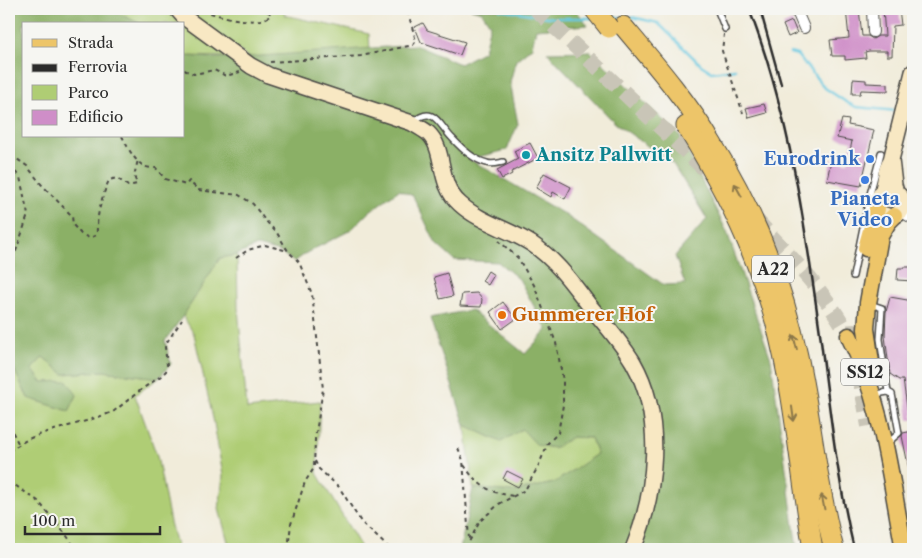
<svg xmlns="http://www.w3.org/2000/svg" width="922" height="558" font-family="'Libre Caslon Text',serif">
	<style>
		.green { fill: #afcd74; stroke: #6d7c50 }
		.forest { fill: #8bb066; stroke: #5b6e48 }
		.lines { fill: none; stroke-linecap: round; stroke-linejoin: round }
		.stream { stroke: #62c7e0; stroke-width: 2.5 }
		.building { fill: #cf8ec8 }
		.primary-tunnel { stroke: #c9c5b7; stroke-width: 16; stroke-dasharray: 16 8; stroke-linecap: butt }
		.lane-casing { stroke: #494845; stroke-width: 8 }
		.street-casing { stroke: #494845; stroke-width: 12 }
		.secondary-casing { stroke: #494845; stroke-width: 18 }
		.primary-casing { stroke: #494845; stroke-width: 19 }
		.highway-casing { stroke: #494845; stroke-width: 21 }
		.path { stroke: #494845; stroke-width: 2; stroke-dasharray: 4 4; stroke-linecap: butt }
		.lane { stroke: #fff; stroke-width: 5 }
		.street { stroke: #fff; stroke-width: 10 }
		.secondary { stroke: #f8e8c3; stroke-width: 15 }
		.primary { stroke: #edc569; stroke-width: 16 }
		.highway { stroke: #edc569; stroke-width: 19 }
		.rail { stroke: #2b2b2b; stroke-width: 2.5 }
		.highway-bridge-casing { stroke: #494845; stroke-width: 21; stroke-linecap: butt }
		.highway-bridge { stroke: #edc569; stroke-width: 19 }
		.oneway { stroke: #8c784a }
		.culture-dot { fill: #0f9aa8; stroke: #f6f6f2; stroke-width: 2 }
		.shop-dot { fill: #3f7fe0; stroke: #f6f6f2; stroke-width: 2 }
		.food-dot { fill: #e8710a; stroke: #f6f6f2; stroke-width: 2 }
		.labels { text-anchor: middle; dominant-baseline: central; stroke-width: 4; stroke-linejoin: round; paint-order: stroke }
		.shield { fill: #f6f6f2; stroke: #686867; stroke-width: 1 }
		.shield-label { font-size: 16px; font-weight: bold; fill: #2b2b2b }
		.culture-label { font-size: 18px; font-weight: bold; fill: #0d838f; stroke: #f6f6f2; text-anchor: start }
		.shop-label { font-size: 18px; font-weight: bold; fill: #366cbe; stroke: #f6f6f2; text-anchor: end }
		.food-label { font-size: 18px; font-weight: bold; fill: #c56008; stroke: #f6f6f2; text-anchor: start }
	</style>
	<rect width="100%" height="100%" fill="#f6f6f2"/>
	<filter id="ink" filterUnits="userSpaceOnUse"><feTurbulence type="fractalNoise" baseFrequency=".02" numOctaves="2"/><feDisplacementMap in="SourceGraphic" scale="10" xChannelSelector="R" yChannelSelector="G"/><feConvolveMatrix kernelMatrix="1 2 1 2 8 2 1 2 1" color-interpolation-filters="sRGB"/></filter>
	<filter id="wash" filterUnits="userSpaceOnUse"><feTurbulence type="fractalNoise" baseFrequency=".0096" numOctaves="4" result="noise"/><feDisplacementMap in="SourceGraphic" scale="20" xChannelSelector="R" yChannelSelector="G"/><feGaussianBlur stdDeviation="1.12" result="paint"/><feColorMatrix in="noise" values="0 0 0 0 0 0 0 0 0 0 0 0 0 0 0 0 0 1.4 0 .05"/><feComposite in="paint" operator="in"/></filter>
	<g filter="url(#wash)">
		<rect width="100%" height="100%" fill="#f1ecda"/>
		<g class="green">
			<path d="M 109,9 L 172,9 L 228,57 L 186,56 L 184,55 L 184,24 L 141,24 Z"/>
			<path d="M 184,9 L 286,9 L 284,15 L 369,34 L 370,50 L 248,57 Z"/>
			<path d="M 237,255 L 238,308 L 247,409 L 320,401 L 317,473 L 362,549 L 230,549 L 219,509 L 223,476 L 214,423 L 194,334 L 183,316 L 220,258 Z"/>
			<path d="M 43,357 L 64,374 L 103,371 L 159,378 L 135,395 L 157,456 L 170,522 L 177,549 L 9,549 L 9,359 L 28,398 L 69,411 L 77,395 L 42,382 L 32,369 Z"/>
			<path d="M 465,425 L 501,442 L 522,428 L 537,445 L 554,448 L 572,437 L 591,438 L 597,454 L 554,483 L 512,492 L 473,488 Z"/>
		</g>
		<path class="forest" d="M 9,9 L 109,9 L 141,24 L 24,24 L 24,136 L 184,136 L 184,55 L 186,56 L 213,58 L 248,57 L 415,45 L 460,64 L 484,51 L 490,24 L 482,12 L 471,9 L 575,9 L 588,25 L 536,29 L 532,47 L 516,60 L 510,82 L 518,124 L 507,150 L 469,159 L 564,214 L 664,285 L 685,284 L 675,256 L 707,219 L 673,164 L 615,123 L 547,52 L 590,51 L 679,135 L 727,232 L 771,359 L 797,549 L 460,549 L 473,488 L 512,492 L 554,483 L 597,454 L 591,438 L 572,437 L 554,448 L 537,445 L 522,429 L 501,442 L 465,425 L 430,318 L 471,310 L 525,354 L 547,330 L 519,279 L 498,262 L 454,260 L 436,244 L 413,196 L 399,190 L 370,211 L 351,230 L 308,252 L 294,262 L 280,252 L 257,246 L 237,255 L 220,258 L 183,316 L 165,341 L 171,364 L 159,378 L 103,371 L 64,374 L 43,357 L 32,369 L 42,382 L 67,381 L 77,395 L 69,411 L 28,398 L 9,359 Z"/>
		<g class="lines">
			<g class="stream">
				<path d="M 500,9 L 554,18 L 592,18"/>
				<path d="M 610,18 L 632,17 L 658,23 L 701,65 L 712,72 L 735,69"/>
				<path d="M 790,53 L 797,55 L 825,88 L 846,102 L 856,107 L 897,111"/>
				<path d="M 907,114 L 913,115"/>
			</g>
		</g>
		<g id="blocks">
			<g class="building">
				<path d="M 846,9 L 859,9 L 862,36 L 868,36 L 873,39 L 878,36 L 885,36 L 883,9 L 899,9 L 901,25 L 893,26 L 892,56 L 887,56 L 887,51 L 869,51 L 865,52 L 866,58 L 845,60 L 845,56 L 832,56 L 830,40 L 849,38 Z"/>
				<path d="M 792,21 L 797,33 L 788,37 L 783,25 Z"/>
				<path d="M 423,23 L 427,30 L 465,42 L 460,55 L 421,42 L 415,27 Z"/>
				<path d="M 853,79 L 866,80 L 866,83 L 888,84 L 888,91 L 861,90 L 860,94 L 852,94 Z"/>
				<path d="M 764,104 L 767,113 L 749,118 L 746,108 Z"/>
				<path d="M 842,119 L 849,120 L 848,125 L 874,130 L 861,186 L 827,180 L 831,160 L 848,162 L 852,141 L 837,138 Z"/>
				<path d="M 530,143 L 538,158 L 511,172 L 512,174 L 502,179 L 497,170 L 518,159 L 514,151 Z"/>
				<path d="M 544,173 L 571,187 L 565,199 L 553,192 L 551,197 L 536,188 Z"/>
				<path d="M 904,267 L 913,267 L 913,281 L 897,280 L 898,268 L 904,268 Z"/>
				<path d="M 488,271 L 494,275 L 488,285 L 482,281 Z"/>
				<path d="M 447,273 L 453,296 L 440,299 L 434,277 Z"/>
				<path d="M 477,293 L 482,299 L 481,307 L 460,306 L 462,294 Z"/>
				<path d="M 890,297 L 913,301 L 913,420 L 909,420 L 903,380 L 899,380 L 890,374 L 885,336 L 886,312 Z"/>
				<path d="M 503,302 L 516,319 L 502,329 L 490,312 Z"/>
				<path d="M 913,431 L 913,474 L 910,474 L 902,436 L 903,433 Z"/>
				<path d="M 507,471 L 523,479 L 518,487 L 503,479 Z"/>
			</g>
		</g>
	</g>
	<g filter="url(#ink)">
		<use href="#blocks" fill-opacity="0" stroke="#494845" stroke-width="1"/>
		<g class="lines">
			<g class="primary-tunnel">
				<path d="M 536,9 L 710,174"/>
				<path d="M 755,219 C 789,256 825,291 849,336"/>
				<path d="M 855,324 L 858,366 L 869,426"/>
			</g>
			<g class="lane-casing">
				<g id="lane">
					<path d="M 717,9 L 725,29"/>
					<path d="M 413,122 C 434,104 439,125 452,138 C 461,148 474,160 487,163 C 492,165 498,163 503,162"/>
					<path d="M 869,198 L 881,153"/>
					<path d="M 853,276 L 869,198 L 876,200"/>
					<path d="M 870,304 L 882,308 L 880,339 L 888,392"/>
					<path d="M 876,394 L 888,392 L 892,394 L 899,433 L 890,441 L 886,442"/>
				</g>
			</g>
			<g class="street-casing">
				<g id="street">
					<path d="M 792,9 L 798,14 L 804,28"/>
					<path d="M 872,9 L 873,32"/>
					<path d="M 901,211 L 913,219"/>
				</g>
			</g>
			<g class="secondary-casing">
				<g id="secondary">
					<path d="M 177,9 L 184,17 L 251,66 L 268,75 L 412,123 C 417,126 423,129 428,133 C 447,151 436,183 460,204 C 481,223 509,229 532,244 C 556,260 572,283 589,305 C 604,323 621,342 633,362 C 665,418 656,492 633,549"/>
					<path d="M 891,160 C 884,170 887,180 882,191 C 881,195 878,197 877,201 C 876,206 877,209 880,213 L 890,217 L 898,214 L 903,207 L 902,198 L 896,192 L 894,185 L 891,160 L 913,72"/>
				</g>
			</g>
			<g class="primary-casing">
				<g id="primary">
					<path d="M 866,248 L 877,209"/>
					<path d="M 849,336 C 883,402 890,478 904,549"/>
					<path d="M 873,376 L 866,329 L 868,303 L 880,236 L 888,222 L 894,216"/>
				</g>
			</g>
			<g class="highway-casing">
				<g id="highway">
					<path d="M 623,26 C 655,64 687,101 712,143 C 753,209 782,281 798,356 C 812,420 817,486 834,549"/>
					<path d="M 686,126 C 724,187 756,251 775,321 C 795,396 800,474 813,549"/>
				</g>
			</g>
			<g class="path">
				<path d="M 195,9 C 213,13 256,29 271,15 L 269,12 L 258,9"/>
				<path d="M 612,10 L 623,10"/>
				<path d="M 724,34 L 722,51 L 743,113"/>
				<path d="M 270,62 L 361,56 L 413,45 L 416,41 L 407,9"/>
				<path d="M 184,70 L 194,74 L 214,70 L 226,76 L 240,72"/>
				<path d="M 122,136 C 127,146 134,161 144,166 C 147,168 153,168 156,168 L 165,179 L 186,185 L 189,181 L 198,190 L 239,195 L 253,204 L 264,219 L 277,233 L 288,251 L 299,262 L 312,294 L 323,389 L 315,439 L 314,468 L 305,482 L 291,524 L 288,549"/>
				<path d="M 9,256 L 16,251 L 28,215 L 20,177 L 10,166 L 12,161 L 17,159 L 27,166 L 41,184 L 72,216 L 73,225 L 81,234 L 89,238 L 97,235 C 96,215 102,197 109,180 L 117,178 L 128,186 L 137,184 L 134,176 L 138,160"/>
				<path d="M 236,258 L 248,250 L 265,245 L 288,251"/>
				<path d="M 9,425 L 19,445"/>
				<path d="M 458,448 L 463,460 L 469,539"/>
				<path d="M 9,451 L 28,439 L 44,433 L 86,421 L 113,412 L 142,389 L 161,376 L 166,371 L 167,365 L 165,347 L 167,342 L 182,320"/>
				<path d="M 315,461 L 319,469 L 339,487 L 361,522 L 390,549"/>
				<path d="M 464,465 C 478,486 488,492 513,496"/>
				<path d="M 9,481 L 38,501 L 67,536 L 76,549"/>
				<path d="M 469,549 L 469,542 L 480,521 L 499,504 L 525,490 L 538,467 L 548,443 L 558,433 L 563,405 L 563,380 L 556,343 L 534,285 L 518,258 L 499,241"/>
			</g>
			<use href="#lane" class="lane"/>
			<use href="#street" class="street"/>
			<use href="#secondary" class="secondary"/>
			<use href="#primary" class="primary"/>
			<use href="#highway" class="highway"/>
			<g class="rail">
				<path d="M 749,9 C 789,112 805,224 820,333 C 829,406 837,478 854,549"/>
				<path d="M 760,9 L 781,84"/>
			</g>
			<g class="highway-bridge-casing">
				<path id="highway-bridge" d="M 594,9 L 609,28"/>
			</g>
			<use href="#highway-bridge" class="highway-bridge"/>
		</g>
		<defs><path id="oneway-shaft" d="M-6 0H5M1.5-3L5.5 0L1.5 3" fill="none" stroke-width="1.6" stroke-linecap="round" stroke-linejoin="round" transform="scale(1.25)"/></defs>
		<g class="oneway">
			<use href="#oneway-shaft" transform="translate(738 190) rotate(-119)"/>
			<use href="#oneway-shaft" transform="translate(795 342) rotate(-104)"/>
			<use href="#oneway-shaft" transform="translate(793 414) rotate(82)"/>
			<use href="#oneway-shaft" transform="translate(823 502) rotate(-101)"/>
		</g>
	</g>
	<circle class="culture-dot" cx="526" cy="155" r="5"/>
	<g class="shop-dot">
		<circle cx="870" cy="159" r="5"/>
		<circle cx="865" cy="180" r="5"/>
	</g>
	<circle class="food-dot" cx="502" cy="315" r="5"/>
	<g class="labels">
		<g class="shield">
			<rect x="752" y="255.5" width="42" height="27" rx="4"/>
			<rect x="841" y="358.5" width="48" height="27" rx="4"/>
		</g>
		<g class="shield-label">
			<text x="773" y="269">A22</text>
			<text x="865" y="372">SS12</text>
		</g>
		<g class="culture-label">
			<text x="536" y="155">Ansitz Pallwitt</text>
		</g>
		<g class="shop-label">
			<text x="860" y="159">Eurodrink</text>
			<text x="865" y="199" text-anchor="middle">Pianeta<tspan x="865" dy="21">Video</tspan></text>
		</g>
		<g class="food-label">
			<text x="512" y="315">Gummerer Hof</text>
		</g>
	</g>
	<rect width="922" height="558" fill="none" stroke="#f6f6f2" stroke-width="30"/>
	<rect x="22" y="22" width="162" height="115" fill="#f6f6f2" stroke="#a5a5a2"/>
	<rect x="32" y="39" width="25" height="8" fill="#edc569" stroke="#a5a5a2"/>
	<text x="68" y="48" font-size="15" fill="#2b2b2b">Strada</text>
	<rect x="32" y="64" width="25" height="8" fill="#2b2b2b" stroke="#a5a5a2"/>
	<text x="68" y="72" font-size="15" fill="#2b2b2b">Ferrovia</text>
	<rect x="32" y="85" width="25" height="15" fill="#afcd74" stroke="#a5a5a2"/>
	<text x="68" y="98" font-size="15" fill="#2b2b2b">Parco</text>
	<rect x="32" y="110" width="25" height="15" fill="#cf8ec8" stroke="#a5a5a2"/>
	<text x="68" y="122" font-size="15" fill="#2b2b2b">Edificio</text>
	<path d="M25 526v8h135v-8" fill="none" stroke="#2b2b2b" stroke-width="2.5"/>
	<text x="32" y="526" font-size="15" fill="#2b2b2b" stroke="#f6f6f2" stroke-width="4" paint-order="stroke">100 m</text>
</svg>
